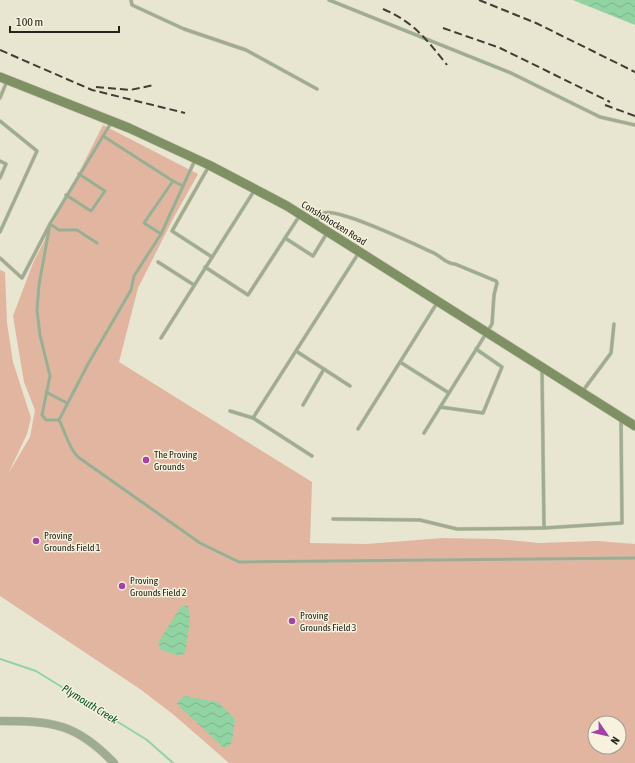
<svg xmlns="http://www.w3.org/2000/svg" width="635" height="763" font-family="'Asap Condensed',sans-serif">
	<style>
		.grass { fill: #e1b5a0; fill-rule: evenodd }
		.water { fill: url(#water-waves) }
		.lines { fill: none; stroke-linecap: round; stroke-linejoin: round }
		.stream { stroke: #92d3a3; stroke-width: 2 }
		.service-casing { stroke: #c5c2b0; stroke-width: 4 }
		.tertiary-casing { stroke: #c5c2b0; stroke-width: 9 }
		.secondary-casing { stroke: #c5c2b0; stroke-width: 10 }
		.service { stroke: #a0ac8f; stroke-width: 3 }
		.tertiary { stroke: #a0ac8f; stroke-width: 8 }
		.secondary { stroke: #7f9065; stroke-width: 9 }
		.rail { stroke: #403e35; stroke-width: 2; stroke-dasharray: 8 4; stroke-linecap: butt }
		.poi-dot { fill: #a641a7; stroke: #f6f2dd; stroke-width: 1.5 }
		.labels { text-anchor: middle; dominant-baseline: central; stroke-width: 3; stroke-linejoin: round; paint-order: stroke }
		.street-label { font-size: 10px; fill: #25231c; stroke: #f6f2dd }
		.poi-label { font-size: 10px; fill: #25231c; stroke: #f6f2dd; text-anchor: start }
		.water-label { font-size: 11px; font-style: italic; fill: #005025; stroke: #f6f2dd }
	</style>
	<defs>
		<pattern id="water-waves" width="16" height="10" patternUnits="userSpaceOnUse"><rect width="16" height="10" fill="#92d3a3"/><path d="M0 5q4-4 8 0t8 0" fill="none" stroke="#7eb58c"/></pattern>
	</defs>
	<rect width="100%" height="100%" fill="#e8e5d0"/>
	<path class="grass" d="M 103,125 L 198,174 L 174,217 L 138,288 L 119,362 L 312,482 L 310,543 L 366,544 L 443,538 L 496,539 L 539,543 L 597,541 L 635,544 L 635,763 L 229,763 L 174,715 L 140,689 L 0,596 L 0,270 L 5,272 L 7,323 L 13,362 L 31,418 L 27,434 L 8,474 L 30,437 L 35,410 L 24,382 L 13,316 L 33,263 ZM 595,723 L 619,723 L 619,747 L 595,747 Z"/>
	<g class="water">
		<path d="M 573,0 L 635,0 L 635,25 Z"/>
		<path d="M 183,606 L 188,606 L 190,620 L 185,654 L 176,655 L 161,650 L 158,643 L 180,608 Z"/>
		<path d="M 184,696 L 218,702 L 235,719 L 232,742 L 229,746 L 224,748 L 177,704 L 177,702 Z"/>
	</g>
	<g class="lines">
		<path class="stream" d="M 0,659 L 36,671 L 147,740 L 173,763"/>
		<g class="service-casing">
			<g id="service">
				<path d="M 131,0 L 132,5 L 184,29 L 246,50 L 317,89"/>
				<path d="M 329,0 L 511,73 L 600,117 L 635,125"/>
				<path d="M 0,98 L 7,81"/>
				<path d="M 0,121 L 37,151 L 0,232"/>
				<path d="M 111,123 L 50,224 L 39,285 L 37,310 L 40,335 L 50,376 L 42,415 L 46,420 L 59,420 L 88,364 L 131,290 L 134,276 L 161,234 L 195,160"/>
				<path d="M 103,136 L 173,181"/>
				<path d="M 0,161 L 6,164 L 0,178"/>
				<path d="M 209,166 L 172,231 L 212,257"/>
				<path d="M 66,195 L 91,211 L 105,191 L 79,174"/>
				<path d="M 315,222 L 324,213 C 340,208 416,245 434,253 C 442,257 446,264 455,264 L 496,281 L 497,283 L 494,295 L 492,324 L 424,433"/>
				<path d="M 161,234 L 144,223 L 173,181 L 183,186"/>
				<path d="M 285,238 L 313,256 L 327,233"/>
				<path d="M 0,258 L 22,278 L 50,224 L 59,230 L 77,230 L 97,243"/>
				<path d="M 158,262 L 194,285"/>
				<path d="M 205,267 L 248,295 L 300,215"/>
				<path d="M 161,338 L 254,191"/>
				<path d="M 296,351 L 350,386"/>
				<path d="M 400,362 L 449,393"/>
				<path d="M 542,369 L 544,528 L 622,523 L 621,420"/>
				<path d="M 46,392 L 67,403"/>
				<path d="M 582,392 L 611,353 L 614,324"/>
				<path d="M 303,405 L 324,369"/>
				<path d="M 440,407 L 483,413 L 502,367 L 476,349"/>
				<path d="M 230,411 L 253,418"/>
				<path d="M 59,420 C 66,433 68,447 78,457 L 200,543 L 239,562 L 635,558"/>
				<path d="M 358,429 L 437,303"/>
				<path d="M 312,456 L 253,418 L 358,254"/>
				<path d="M 333,519 L 420,520 L 457,529 L 544,528"/>
			</g>
		</g>
		<g class="tertiary-casing">
			<path id="tertiary" d="M 0,721 C 52,721 76,723 114,763"/>
		</g>
		<g class="secondary-casing">
			<path id="secondary" d="M 0,77 L 129,128 L 209,165 L 287,206 L 635,426"/>
		</g>
		<use href="#service" class="service"/>
		<use href="#tertiary" class="tertiary"/>
		<use href="#secondary" class="secondary"/>
		<g class="rail">
			<path d="M 479,0 L 536,23 L 635,72"/>
			<path d="M 383,9 C 414,22 427,40 447,65"/>
			<path d="M 443,28 L 500,48 L 610,102"/>
			<path d="M 0,50 L 92,90 L 185,113"/>
			<path d="M 96,87 L 130,90 L 154,85"/>
			<path d="M 605,105 L 635,116"/>
		</g>
	</g>
	<g class="poi-dot">
		<circle cx="146" cy="460" r="4"/>
		<circle cx="36" cy="541" r="4"/>
		<circle cx="122" cy="586" r="4"/>
		<circle cx="292" cy="621" r="4"/>
	</g>
	<g class="labels">
		<g class="street-label">
			<text transform="translate(334 223) rotate(32)">Conshohocken Road</text>
		</g>
		<g class="poi-label">
			<text x="154" y="454">The Proving<tspan x="154" dy="12">Grounds</tspan></text>
			<text x="44" y="535">Proving<tspan x="44" dy="12">Grounds Field 1</tspan></text>
			<text x="130" y="580">Proving<tspan x="130" dy="12">Grounds Field 2</tspan></text>
			<text x="300" y="615">Proving<tspan x="300" dy="12">Grounds Field 3</tspan></text>
		</g>
		<g class="water-label">
			<text transform="translate(90 704) rotate(32)">Plymouth Creek</text>
		</g>
	</g>
	<g transform="translate(607 735) rotate(124)"><circle r="19" fill="#f6f2dd" stroke="#a29f90"/>
	<path d="M0-3L7 15L0 10L-7 15Z" fill="#a641a7"/>
	<text y="-6" font-size="11" font-weight="bold" text-anchor="middle" fill="#25231c">N</text>
	</g>
	<path d="M10 26v6h109v-6" fill="none" stroke="#25231c" stroke-width="2"/>
	<text x="16" y="26" font-size="12" fill="#25231c" stroke="#f6f2dd" stroke-width="3" paint-order="stroke">100 m</text>
</svg>
